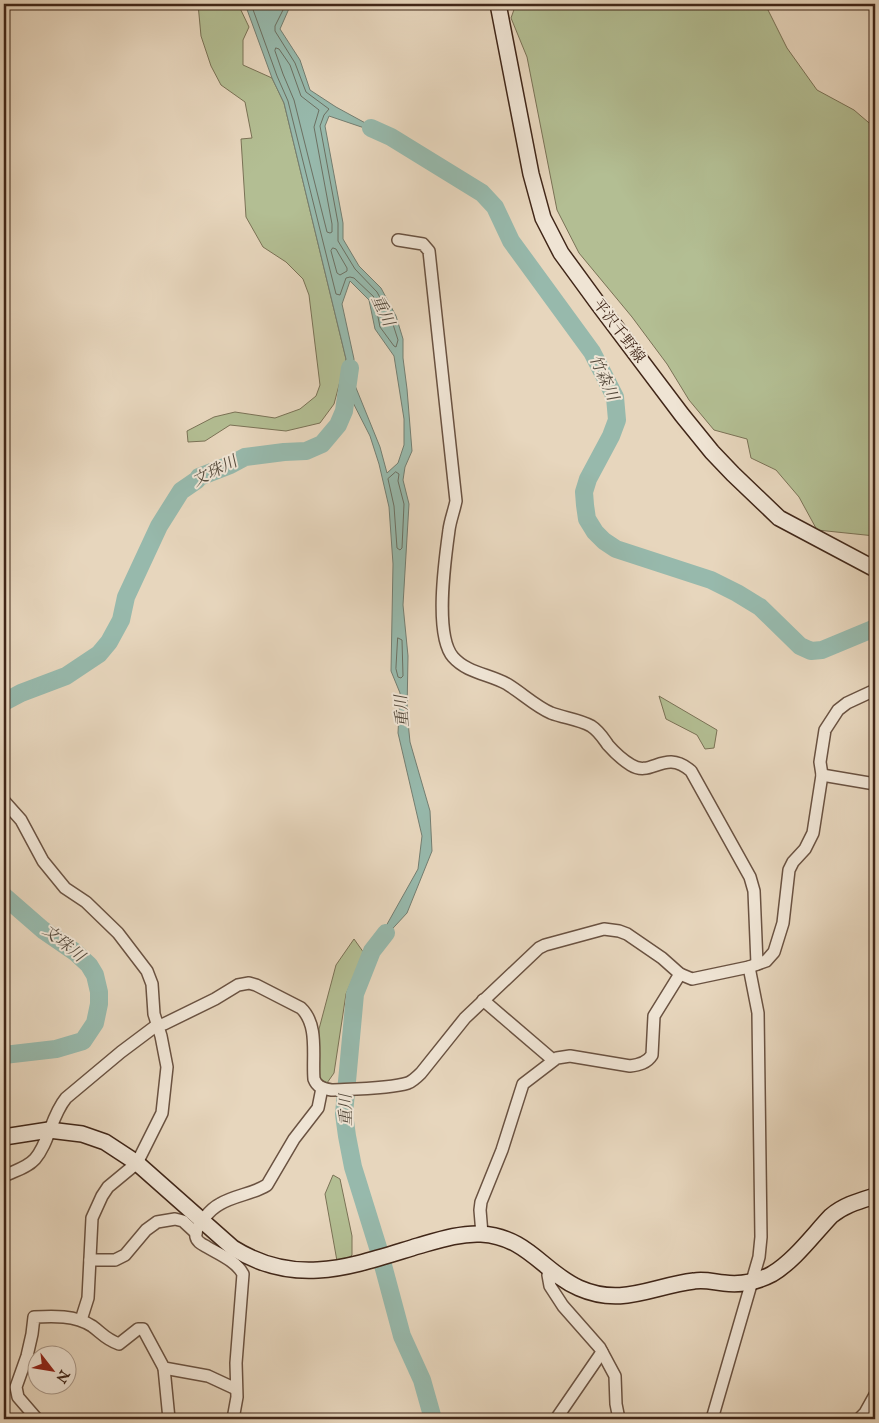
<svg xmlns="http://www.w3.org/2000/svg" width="879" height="1423" font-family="'IM FELL English','Noto Serif JP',serif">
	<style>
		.green { fill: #b3be93; stroke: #7a7256 }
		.water { fill: #97b9ac; stroke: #747e71; fill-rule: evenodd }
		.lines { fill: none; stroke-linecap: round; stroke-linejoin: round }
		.shore { stroke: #6c7062; stroke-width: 1 }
		.river { stroke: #97b9ac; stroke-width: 18 }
		.street-casing { stroke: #6a5241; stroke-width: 14 }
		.secondary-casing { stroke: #402618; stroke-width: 18 }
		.street { stroke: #efe4d4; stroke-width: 11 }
		.secondary { stroke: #efe4d4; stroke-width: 15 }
		.labels { text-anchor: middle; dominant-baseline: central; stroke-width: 4; stroke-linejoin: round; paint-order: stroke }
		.street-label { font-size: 15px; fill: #402618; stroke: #efe4d4 }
		.water-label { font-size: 16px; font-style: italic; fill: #564b3d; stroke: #efe4d4 }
	</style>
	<rect width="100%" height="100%" fill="#e7d6bd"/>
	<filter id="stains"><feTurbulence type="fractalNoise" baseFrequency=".004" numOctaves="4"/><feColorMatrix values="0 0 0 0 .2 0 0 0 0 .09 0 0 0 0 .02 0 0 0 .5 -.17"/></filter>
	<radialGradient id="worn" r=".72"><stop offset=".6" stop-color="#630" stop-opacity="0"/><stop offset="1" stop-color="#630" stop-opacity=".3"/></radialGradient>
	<g class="green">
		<path d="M 198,4 L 238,4 L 249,27 L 243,40 L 243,65 L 272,78 L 284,103 L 346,359 L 334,404 L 320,423 L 286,431 L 230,425 L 205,441 L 188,442 L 187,431 L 214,417 L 235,412 L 275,418 L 300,409 L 316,396 L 320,385 L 309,295 L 303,279 L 286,262 L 263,247 L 246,217 L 241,139 L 252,138 L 245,102 L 221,85 L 211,66 L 201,36 Z"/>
		<path d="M 516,4 L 765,4 L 787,48 L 817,90 L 854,110 L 875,128 L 875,536 L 817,530 L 799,497 L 776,470 L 751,458 L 747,439 L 714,430 L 689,400 L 667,364 L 632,317 L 579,253 L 557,210 L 527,57 L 511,18 Z"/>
		<path d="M 659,696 L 717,730 L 714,748 L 705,749 L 697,735 L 666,719 Z"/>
		<path d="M 354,939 L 364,953 L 346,994 L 334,1073 L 327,1083 L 318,1077 L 319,1029 L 336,965 Z"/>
		<path d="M 333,1175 L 340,1179 L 352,1236 L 352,1255 L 345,1261 L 337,1261 L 325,1194 Z"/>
	</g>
	<path class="water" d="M 245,4 L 291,4 L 280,29 L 300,60 L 310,90 L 336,107 L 391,137 L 329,116 L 325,126 L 343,223 L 343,239 L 359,266 L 381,288 L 396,316 L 403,339 L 403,358 L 407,389 L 412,451 L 405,467 L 403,480 L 409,504 L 403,605 L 408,656 L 407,712 L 410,742 L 430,811 L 432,851 L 407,913 L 372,951 L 418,869 L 422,836 L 398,733 L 400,693 L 391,671 L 393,564 L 389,507 L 379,464 L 370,436 L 344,385 L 346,359 L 284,103 L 272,78 ZM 350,281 L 369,300 L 375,329 L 394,356 L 404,419 L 404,445 L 398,463 L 387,473 L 380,447 L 352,378 L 354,359 L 342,304 Z"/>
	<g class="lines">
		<g class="shore">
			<path d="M 251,4 L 277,76 L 288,101 L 336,294 L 340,295 L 346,278 L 350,277 L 354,278 L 374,297 L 380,327 L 394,346 L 396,347 L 398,340 L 391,318 L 377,292 L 355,269 L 338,241 L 338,223 L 320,126 L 324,115 L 329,109 L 306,92 L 295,63 L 275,31 L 275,26 L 286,4"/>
			<path d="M 276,48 L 279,49 L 290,65 L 301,96 L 319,110 L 314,127 L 332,224 L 332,232 L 330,233 L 327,232 L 294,100 L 283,74 L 275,51 Z"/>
			<path d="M 333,248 L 336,249 L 347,268 L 347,271 L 340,275 L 337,273 L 331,251 Z"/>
			<path d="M 396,472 L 399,474 L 398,481 L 404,504 L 402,548 L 400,550 L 397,548 L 394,506 L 388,479 Z"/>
			<path d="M 398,638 L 402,640 L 403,676 L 401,678 L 398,677 L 396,669 Z"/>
		</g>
		<g class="river">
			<path d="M 371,128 L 391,137 L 482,193 L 495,207 L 511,241 L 592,352 L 615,397 L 617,420 L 611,436 L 588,479 L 584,492 L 585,505 L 587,519 L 595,532 L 604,541 L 616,549 L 711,580 L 737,593 L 760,607 L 800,646 L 811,651 L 822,650 L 875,628"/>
			<path d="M 4,702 L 21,693 L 66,676 L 99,654 L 109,642 L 121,620 L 126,597 L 159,526 L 181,491 L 197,480 L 199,477 L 230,465 L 245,457 L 284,452 L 306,451 L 322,444 L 338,425 L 344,411 L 350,368"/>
			<path d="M 4,896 L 43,930 L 75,952 L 89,965 L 95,975 L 99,992 L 99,1004 L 95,1023 L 83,1041 L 56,1049 L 4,1055"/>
			<path d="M 386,933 L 372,951 L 355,994 L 344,1114 L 347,1136 L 353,1167 L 380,1254 L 402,1336 L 422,1380 L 433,1419"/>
		</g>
		<g class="street-casing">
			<g id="street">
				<path d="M 398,240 L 423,244 L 429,251 L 456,501 C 454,511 450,521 449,530 C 445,559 434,635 453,657 C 467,673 489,674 507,684 C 522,693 535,706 551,713 C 564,718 578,719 591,726 C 599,731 603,738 608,745 C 615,753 623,760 631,765 C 652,778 664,748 691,771 L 750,877 L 754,891 L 757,964"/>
				<path d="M 822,775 L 875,784"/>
				<path d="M 4,801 L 21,820 L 43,861 L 65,888 L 86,902 L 118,933 L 147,971 L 152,984 L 154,1014 L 161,1036 L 167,1067 L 162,1113 L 137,1163 L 108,1187 L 102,1196 L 92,1218 L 88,1298 L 81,1320"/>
				<path d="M 483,1000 L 553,1060"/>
				<path d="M 4,1176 C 14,1171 27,1168 35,1159 C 49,1143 51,1116 66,1098 L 121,1052 L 157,1025 L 164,1024 L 215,999 L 238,985 L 249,983 L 256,985 L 301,1008 C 319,1025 312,1056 314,1079 C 317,1087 322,1088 331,1090 C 351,1089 390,1089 408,1083 C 413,1081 417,1077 421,1073 L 465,1018 L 539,948 L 545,945 L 604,929 L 619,931 L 627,934 L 662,958 L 680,974 L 692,979 L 749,967 L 766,961 L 774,952 L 783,923 L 789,870 L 793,862 L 805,849 L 813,833 L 822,775 L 820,762 L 825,730 L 838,710 L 847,703 L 875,690"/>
				<path d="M 482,1234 L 480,1210 L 481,1202 L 502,1150 L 523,1084 L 557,1058 L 570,1056 L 630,1066 C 639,1065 647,1063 652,1055 L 654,1016 L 680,974"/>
				<path d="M 90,1260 L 115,1260 L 125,1255 L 146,1230 L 157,1222 L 175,1219 L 183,1221 L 196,1233"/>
				<path d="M 550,1268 L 548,1275 L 550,1286 L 563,1306 L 600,1348 L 615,1376 L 616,1404 L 619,1419"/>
				<path d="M 164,1368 L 169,1419"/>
				<path d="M 37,1419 L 18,1397 L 16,1387 L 27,1356 L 32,1334 L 34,1317 C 53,1316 75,1315 92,1326 C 103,1334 105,1339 119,1344 L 138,1329 L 143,1329 L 164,1368 L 208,1376 L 236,1389"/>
				<path d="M 233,1419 L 237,1397 L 236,1363 L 243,1274 C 236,1261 219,1254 207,1247 C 202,1244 197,1242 196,1237 C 194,1226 212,1208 220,1204 C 235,1195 253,1194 267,1185 L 294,1139 L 318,1108 L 322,1088"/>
				<path d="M 556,1419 L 602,1352"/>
				<path d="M 712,1419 L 759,1257 L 761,1237 L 758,1013 L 749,967"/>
				<path d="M 859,1419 L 865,1413 L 875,1395"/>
			</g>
		</g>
		<g class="secondary-casing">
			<g id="secondary">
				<path d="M 498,4 L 531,174 L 543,218 L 561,253 L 599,305 L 682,415 L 712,452 L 733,474 L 779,518 L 875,569"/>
				<path d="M 4,1137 L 49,1130 L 82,1134 L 105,1142 L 137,1163 L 233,1248 C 297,1288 352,1266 418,1246 C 439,1240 460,1233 481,1234 C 528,1237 543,1272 579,1288 C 622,1307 652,1286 694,1281 C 704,1279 714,1282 724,1283 C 740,1285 757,1282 772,1274 C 794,1261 813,1235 831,1216 C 844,1205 859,1201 875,1196"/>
			</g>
		</g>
		<use href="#street" class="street"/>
		<use href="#secondary" class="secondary"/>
	</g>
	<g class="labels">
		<g class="street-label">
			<text transform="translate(619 331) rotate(53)">平沢千野線</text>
		</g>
		<g class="water-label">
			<text transform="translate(382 311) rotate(65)">重川</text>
			<text transform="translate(603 378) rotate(66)">竹森川</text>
			<text transform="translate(215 472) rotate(-27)">文珠川</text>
			<text transform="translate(403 711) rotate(-94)">重川</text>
			<text transform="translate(63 944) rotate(39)">文珠川</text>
			<text transform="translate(347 1110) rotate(-91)">重川</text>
		</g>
	</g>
	<rect width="879" height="1423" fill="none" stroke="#e7d6bd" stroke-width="20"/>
	<rect x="5" y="5" width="869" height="1413" fill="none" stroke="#402618" stroke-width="2.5"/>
	<rect x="10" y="10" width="859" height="1403" fill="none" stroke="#402618"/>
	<g transform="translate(52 1370) rotate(121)"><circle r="24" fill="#efe4d4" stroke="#a99889"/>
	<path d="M0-4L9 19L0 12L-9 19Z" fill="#8f2418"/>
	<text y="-8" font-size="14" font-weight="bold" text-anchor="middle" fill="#402618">N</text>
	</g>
	<rect width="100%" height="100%" filter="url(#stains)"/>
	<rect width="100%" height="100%" fill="url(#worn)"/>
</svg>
